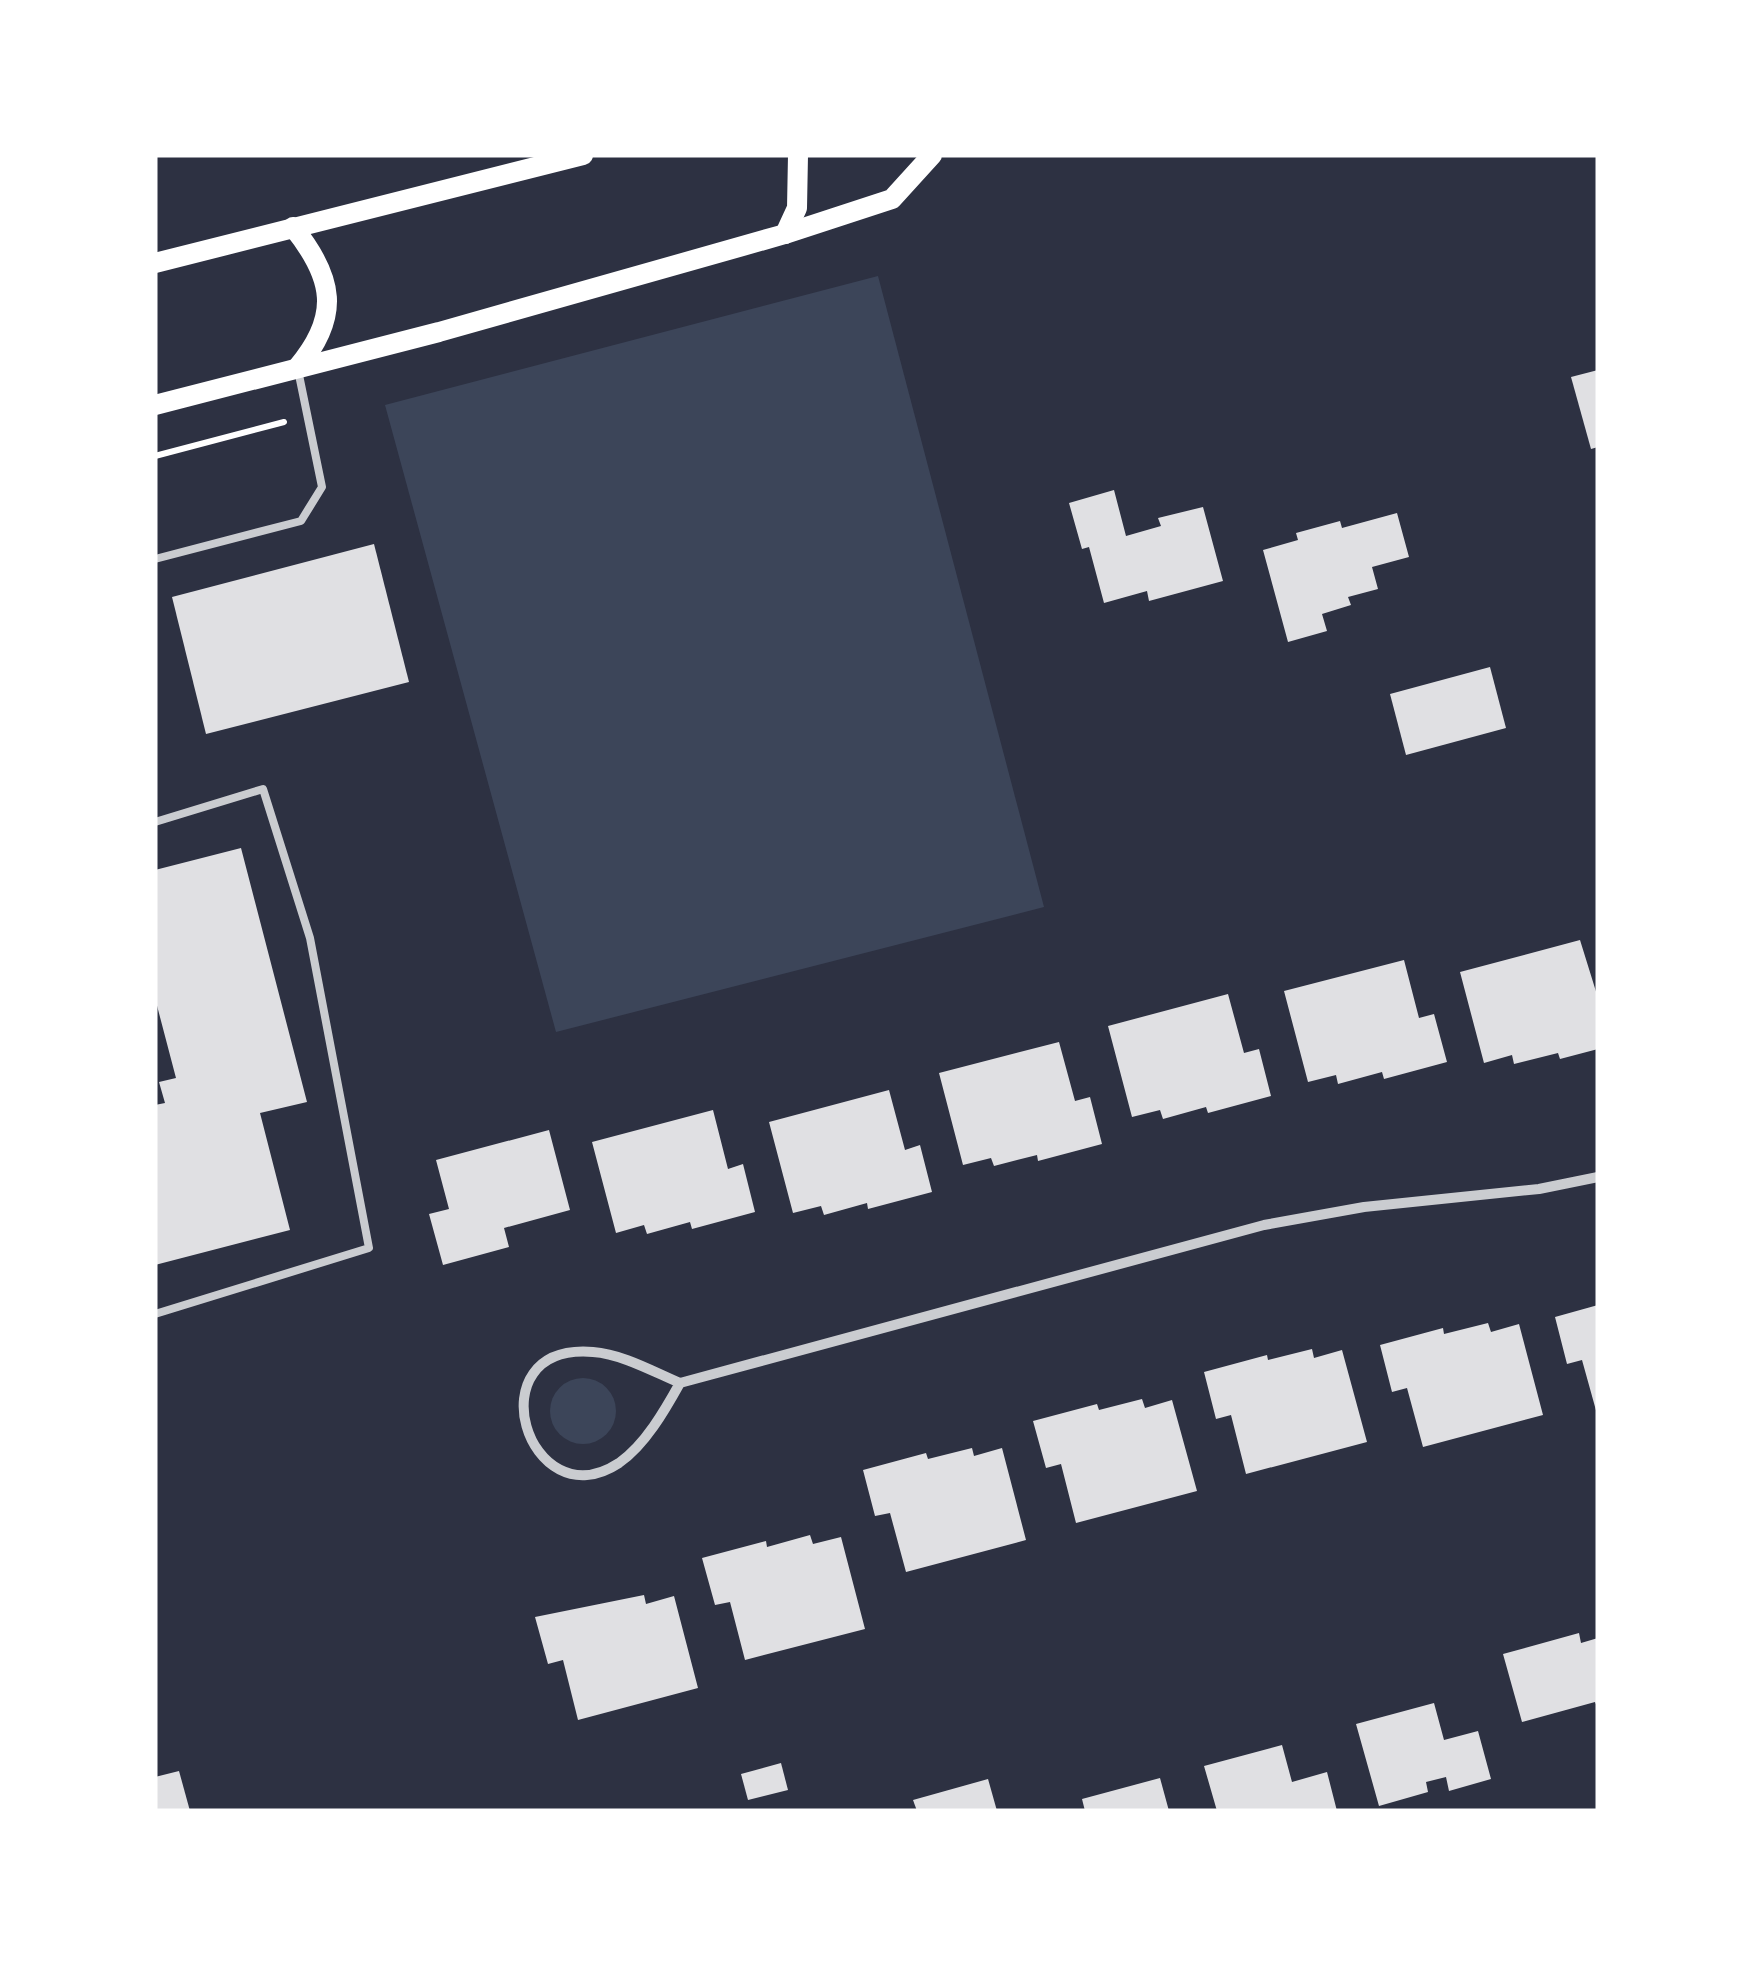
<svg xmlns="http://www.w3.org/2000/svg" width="1753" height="1966" font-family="'DM Sans',sans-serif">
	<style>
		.green { fill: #3c4559 }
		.building { fill: #e0e0e3 }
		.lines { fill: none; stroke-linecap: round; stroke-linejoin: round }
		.path { stroke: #fff; stroke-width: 6 }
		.service { stroke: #caccd0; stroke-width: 8 }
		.minor { stroke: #caccd0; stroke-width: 10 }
		.secondary { stroke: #fff; stroke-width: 20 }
	</style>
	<rect width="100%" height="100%" fill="#2d3142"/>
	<g class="green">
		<path d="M 878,276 L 1044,907 L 556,1032 L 385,405 Z"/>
		<circle cx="583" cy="1411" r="33"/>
	</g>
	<g class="building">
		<path d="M 1598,370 L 1598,447 L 1591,449 L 1571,377 Z"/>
		<path d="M 1114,490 L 1126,536 L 1161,526 L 1158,518 L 1203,507 L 1223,581 L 1149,601 L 1147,591 L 1104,603 L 1089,547 L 1082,549 L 1069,503 Z"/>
		<path d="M 1397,513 L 1409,557 L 1372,567 L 1378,589 L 1348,597 L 1351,605 L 1322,614 L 1327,631 L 1288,642 L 1263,550 L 1298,540 L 1296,533 L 1340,521 L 1342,528 Z"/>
		<path d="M 374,544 L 409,682 L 206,734 L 172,597 Z"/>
		<path d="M 1490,667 L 1506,728 L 1406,755 L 1390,694 Z"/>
		<path d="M 241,848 L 307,1102 L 260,1113 L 290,1230 L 155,1265 L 155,1105 L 165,1103 L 159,1082 L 176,1078 L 155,998 L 155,870 Z"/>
		<path d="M 1580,940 L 1598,998 L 1598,1049 L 1560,1059 L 1558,1053 L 1514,1064 L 1512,1055 L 1484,1063 L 1460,972 Z"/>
		<path d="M 1404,960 L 1419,1018 L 1434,1014 L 1447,1062 L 1384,1079 L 1382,1072 L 1338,1084 L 1336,1075 L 1308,1082 L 1284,991 Z"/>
		<path d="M 1228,994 L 1244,1053 L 1259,1049 L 1271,1096 L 1208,1113 L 1206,1107 L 1163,1119 L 1160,1110 L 1132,1117 L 1108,1026 Z"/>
		<path d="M 1059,1042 L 1075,1101 L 1090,1097 L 1102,1144 L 1038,1161 L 1037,1155 L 994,1166 L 991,1158 L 963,1165 L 939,1073 Z"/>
		<path d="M 889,1090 L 905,1150 L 920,1145 L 932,1192 L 868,1209 L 867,1203 L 824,1215 L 821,1206 L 793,1213 L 769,1122 Z"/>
		<path d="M 713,1110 L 728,1169 L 743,1164 L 755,1212 L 692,1229 L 690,1222 L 647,1234 L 644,1225 L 616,1233 L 592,1142 Z"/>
		<path d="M 549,1130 L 570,1210 L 504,1228 L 509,1247 L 443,1265 L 429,1214 L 449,1209 L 436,1160 Z"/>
		<path d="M 1598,1305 L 1598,1414 L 1597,1414 L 1582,1360 L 1567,1364 L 1555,1317 Z"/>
		<path d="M 1488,1323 L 1491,1332 L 1519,1324 L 1543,1415 L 1423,1447 L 1407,1388 L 1392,1392 L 1380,1345 L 1443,1328 L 1444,1334 Z"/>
		<path d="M 1312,1349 L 1314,1358 L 1342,1350 L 1367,1442 L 1246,1474 L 1231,1415 L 1216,1419 L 1204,1372 L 1267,1355 L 1268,1360 Z"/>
		<path d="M 1142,1399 L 1145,1408 L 1172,1400 L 1197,1491 L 1076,1523 L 1061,1464 L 1046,1468 L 1033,1421 L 1097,1404 L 1099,1410 Z"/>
		<path d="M 972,1448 L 974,1456 L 1002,1448 L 1026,1540 L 906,1572 L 890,1513 L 875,1516 L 863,1470 L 926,1453 L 928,1459 Z"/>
		<path d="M 810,1535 L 813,1544 L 841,1537 L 865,1629 L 745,1660 L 730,1602 L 715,1605 L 702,1558 L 766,1541 L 767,1547 Z"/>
		<path d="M 644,1595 L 646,1604 L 674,1596 L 698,1688 L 578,1720 L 563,1660 L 548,1664 L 535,1617 Z"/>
		<path d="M 1579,1633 L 1581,1643 L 1598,1638 L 1598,1709 L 1595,1702 L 1522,1722 L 1503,1654 Z"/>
		<path d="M 1434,1703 L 1444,1740 L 1478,1731 L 1491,1779 L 1449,1791 L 1446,1777 L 1426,1782 L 1428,1792 L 1379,1806 L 1356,1724 Z"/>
		<path d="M 1282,1745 L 1292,1782 L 1327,1772 L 1337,1811 L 1217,1811 L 1204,1766 Z"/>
		<path d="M 781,1763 L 788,1790 L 748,1800 L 741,1774 Z"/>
		<path d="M 179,1771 L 190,1811 L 155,1811 L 155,1777 Z"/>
		<path d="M 1160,1778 L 1169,1811 L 1085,1811 L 1082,1799 Z"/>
		<path d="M 988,1779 L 997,1811 L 917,1811 L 913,1800 Z"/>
	</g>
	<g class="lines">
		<path class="path" d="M 155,456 L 284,422"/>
		<g class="service">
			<path d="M 155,559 L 301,521 L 322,487 L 298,370"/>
			<path d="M 155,822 L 263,789 L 310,938 L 369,1248 L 155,1314"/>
		</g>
		<path class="minor" d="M 680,1383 C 665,1410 645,1445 619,1463 C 528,1523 472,1342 593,1352 C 622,1354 654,1372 680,1383 L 1264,1225 L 1364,1207 L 1539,1189 L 1598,1177"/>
		<g class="secondary">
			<path d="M 293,227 C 334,278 341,316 297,368"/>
			<path d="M 785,234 L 797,208 L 798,155"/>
			<path d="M 155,263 L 583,155"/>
			<path d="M 155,405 L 439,332 L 785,234 L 892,199 L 932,155"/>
		</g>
	</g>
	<rect width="1753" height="1966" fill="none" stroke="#ffffff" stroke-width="315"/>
</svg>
